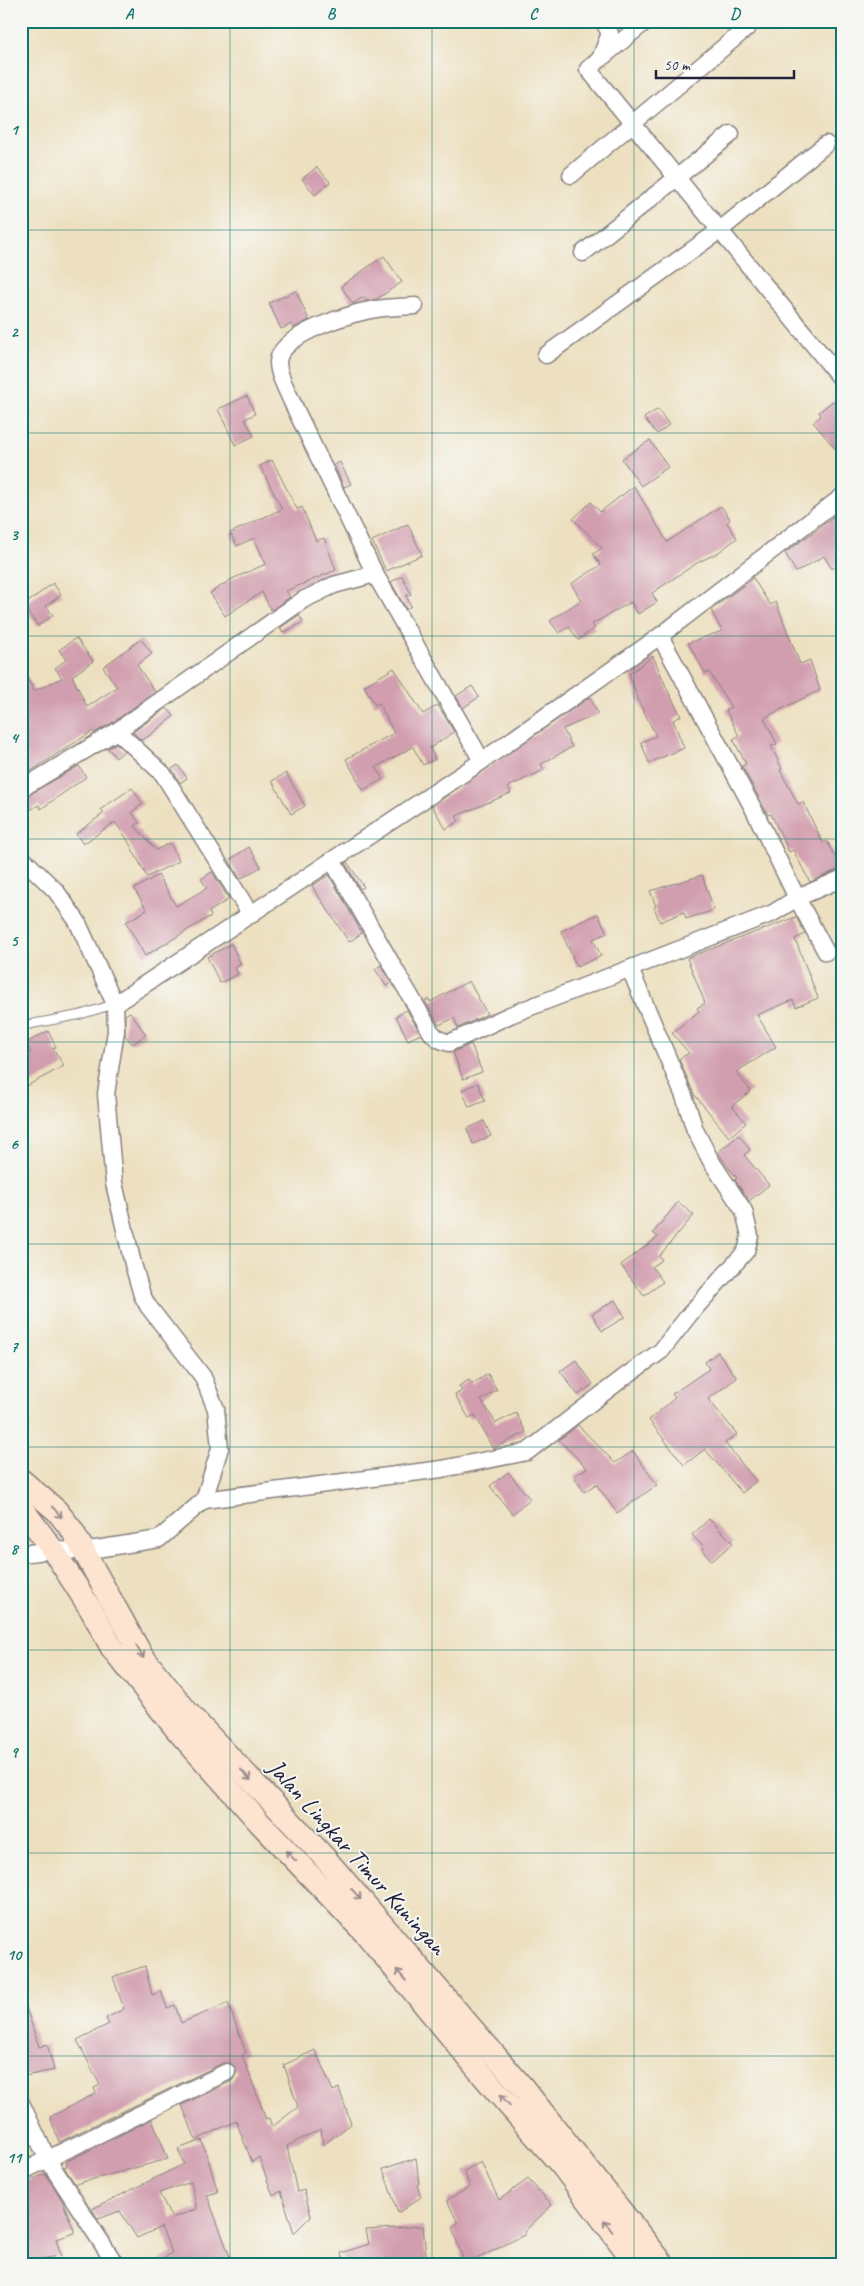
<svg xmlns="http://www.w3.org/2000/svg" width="864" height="2286" font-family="Caveat,sans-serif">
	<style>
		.building { fill: #d19eaf; fill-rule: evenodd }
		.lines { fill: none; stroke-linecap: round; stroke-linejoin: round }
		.lane-casing { stroke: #88817e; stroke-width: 10 }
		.street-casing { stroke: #88817e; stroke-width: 19 }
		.secondary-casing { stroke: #88817e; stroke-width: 25 }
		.lane { stroke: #fff; stroke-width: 8 }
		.street { stroke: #fff; stroke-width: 16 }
		.secondary { stroke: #fde4d1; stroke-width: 22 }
		.oneway { stroke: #9a8d8e }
		.grid { fill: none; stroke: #0f766e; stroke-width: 1; stroke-opacity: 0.55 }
		.labels { text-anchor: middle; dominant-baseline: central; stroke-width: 4; stroke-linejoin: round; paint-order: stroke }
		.street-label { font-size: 25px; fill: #22223b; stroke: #f6f6f2 }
		.neatline { fill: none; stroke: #0f766e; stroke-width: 2 }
		.grid-label { font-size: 16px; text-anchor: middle; font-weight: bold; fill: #0f766e }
	</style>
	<rect width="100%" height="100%" fill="#f6f6f2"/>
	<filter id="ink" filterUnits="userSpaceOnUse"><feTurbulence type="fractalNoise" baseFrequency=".02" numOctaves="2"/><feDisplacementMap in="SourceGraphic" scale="10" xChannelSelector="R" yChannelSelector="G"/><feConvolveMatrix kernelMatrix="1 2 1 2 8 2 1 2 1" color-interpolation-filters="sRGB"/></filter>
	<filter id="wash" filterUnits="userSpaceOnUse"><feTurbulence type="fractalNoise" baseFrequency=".0096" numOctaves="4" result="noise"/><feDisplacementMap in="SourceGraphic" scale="20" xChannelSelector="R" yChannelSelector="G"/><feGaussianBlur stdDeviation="1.12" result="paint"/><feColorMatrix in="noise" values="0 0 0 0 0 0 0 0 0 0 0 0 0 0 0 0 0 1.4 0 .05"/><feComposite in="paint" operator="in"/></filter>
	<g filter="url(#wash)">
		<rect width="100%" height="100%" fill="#ede0c0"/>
		<g id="blocks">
			<g class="building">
				<path d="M 317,167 L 330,182 L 315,195 L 302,179 Z"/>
				<path d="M 384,256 L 402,282 L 377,299 L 366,301 L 363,297 L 353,304 L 341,286 Z"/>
				<path d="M 296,291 L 309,320 L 294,328 L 292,324 L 281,329 L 269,303 Z"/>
				<path d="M 247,396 L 255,414 L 245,419 L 254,436 L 235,445 L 218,409 Z"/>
				<path d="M 833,401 L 843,409 L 843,458 L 813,422 L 821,416 L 819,412 Z"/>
				<path d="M 658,409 L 669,425 L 657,434 L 644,418 Z"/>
				<path d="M 650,440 L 668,467 L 641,486 L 622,459 Z"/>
				<path d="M 272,460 L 297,509 L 302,507 L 316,541 L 324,538 L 336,570 L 286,591 L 290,597 L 271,610 L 262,592 L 225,616 L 210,593 L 232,579 L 266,564 L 254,538 L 237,546 L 230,533 L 282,509 L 260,466 Z"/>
				<path d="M 340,462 L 351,484 L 344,487 L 334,465 Z"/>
				<path d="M 634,486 L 667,542 L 721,506 L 730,519 L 727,523 L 737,538 L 719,552 L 697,563 L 652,593 L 657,602 L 638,614 L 631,602 L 592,624 L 595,628 L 578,640 L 569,627 L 559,633 L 550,621 L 581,600 L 571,584 L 601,565 L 593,554 L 602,548 L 573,519 L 591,502 L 600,512 Z"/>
				<path d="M 843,510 L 843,562 L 832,569 L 824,556 L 796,572 L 785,553 Z"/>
				<path d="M 408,524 L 422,555 L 386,571 L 372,541 Z"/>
				<path d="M 402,576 L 411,594 L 406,596 L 411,606 L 406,609 L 391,582 Z"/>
				<path d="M 753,578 L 770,605 L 776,602 L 800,664 L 810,660 L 820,690 L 764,718 L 777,744 L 771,746 L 782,769 L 780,770 L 798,804 L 803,802 L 823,843 L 827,841 L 841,868 L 810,882 L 793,850 L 789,852 L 771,814 L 768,815 L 742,766 L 746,764 L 733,739 L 739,736 L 726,710 L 731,707 L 709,672 L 705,673 L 688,643 L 722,631 L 711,610 Z"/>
				<path d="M 53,583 L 61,595 L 46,606 L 53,615 L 38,626 L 23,606 Z"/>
				<path d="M 299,615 L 303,622 L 283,633 L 280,628 Z"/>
				<path d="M 76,638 L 93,661 L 72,676 L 87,707 L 117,687 L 103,667 L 141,639 L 152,654 L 137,665 L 155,692 L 112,723 L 94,733 L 93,731 L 21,777 L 21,665 L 34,691 L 62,678 L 55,668 L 66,660 L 59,650 Z"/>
				<path d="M 653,656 L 668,691 L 681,716 L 673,720 L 684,748 L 649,763 L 641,742 L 656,736 L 640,704 L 629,674 Z"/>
				<path d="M 394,668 L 423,714 L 438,705 L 454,732 L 430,748 L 435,759 L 423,765 L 413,747 L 376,767 L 383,779 L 363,790 L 346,759 L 394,733 L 379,703 L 375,705 L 364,686 Z"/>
				<path d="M 472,686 L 479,697 L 463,708 L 456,696 Z"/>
				<path d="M 590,697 L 598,714 L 563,729 L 572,747 L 541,764 L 544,770 L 508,787 L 511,793 L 456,816 L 459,821 L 446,829 L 432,806 Z"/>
				<path d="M 167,708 L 174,716 L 149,736 L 141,740 L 133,732 Z"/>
				<path d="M 116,743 L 124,751 L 116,758 L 108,748 Z"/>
				<path d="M 178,765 L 187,778 L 180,783 L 172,769 Z"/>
				<path d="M 79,766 L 86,777 L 41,809 L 39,805 L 21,815 L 21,799 Z"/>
				<path d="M 286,773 L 305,806 L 291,814 L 272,781 Z"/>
				<path d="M 132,788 L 143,804 L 132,812 L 139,823 L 135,826 L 156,850 L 170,843 L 179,861 L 147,877 L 127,839 L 115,822 L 83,844 L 76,834 L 104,813 L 101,809 Z"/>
				<path d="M 249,847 L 261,867 L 240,879 L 229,860 Z"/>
				<path d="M 347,862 L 364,887 L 360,889 L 345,863 Z"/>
				<path d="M 212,872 L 229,899 L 209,912 L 211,916 L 145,956 L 126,922 L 147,910 L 134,889 L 158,875 L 176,906 L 207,888 L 201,879 Z"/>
				<path d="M 329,875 L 362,933 L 349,942 L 312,886 Z"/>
				<path d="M 702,875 L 714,910 L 686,919 L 684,912 L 660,922 L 654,907 L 656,906 L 650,891 Z"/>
				<path d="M 598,914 L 607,933 L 593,939 L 601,956 L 577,967 L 561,931 Z"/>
				<path d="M 796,917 L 805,934 L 795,939 L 818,998 L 796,1007 L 793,1000 L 757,1015 L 776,1047 L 736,1072 L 751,1091 L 732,1106 L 746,1123 L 729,1137 L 694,1094 L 679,1059 L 689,1053 L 672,1033 L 699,1011 L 697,1008 L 705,1003 L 687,958 Z"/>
				<path d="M 231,944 L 241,964 L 235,968 L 238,974 L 220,983 L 207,957 Z"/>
				<path d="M 381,965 L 391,983 L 386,986 L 375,969 Z"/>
				<path d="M 469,981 L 487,1014 L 458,1028 L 454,1018 L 439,1025 L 425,1001 L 429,999 L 430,1002 Z"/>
				<path d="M 407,1010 L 421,1034 L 408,1040 L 396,1016 Z"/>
				<path d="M 130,1012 L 146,1035 L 132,1044 L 125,1035 L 125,1015 Z"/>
				<path d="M 48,1031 L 56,1047 L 53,1048 L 64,1066 L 21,1089 L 21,1058 L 31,1052 L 26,1043 Z"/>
				<path d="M 471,1044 L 482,1072 L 463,1079 L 453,1052 Z"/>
				<path d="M 478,1083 L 485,1101 L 469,1107 L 462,1090 Z"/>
				<path d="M 484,1121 L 491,1136 L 473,1144 L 467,1129 Z"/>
				<path d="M 739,1135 L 750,1150 L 744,1155 L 769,1185 L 749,1201 L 735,1180 L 737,1178 L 727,1166 L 718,1152 Z"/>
				<path d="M 678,1202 L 694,1215 L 659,1256 L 662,1260 L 652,1267 L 663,1282 L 644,1296 L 621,1265 L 658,1237 L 653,1233 Z"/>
				<path d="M 615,1300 L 625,1317 L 602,1331 L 592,1314 Z"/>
				<path d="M 718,1352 L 737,1378 L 708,1399 L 737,1434 L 725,1443 L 756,1481 L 742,1493 L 705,1449 L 684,1465 L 649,1420 L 675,1398 L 672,1394 L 709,1369 L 705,1362 Z"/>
				<path d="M 576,1360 L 593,1384 L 578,1395 L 560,1371 Z"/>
				<path d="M 488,1374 L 497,1390 L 481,1400 L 496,1423 L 516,1413 L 526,1432 L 493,1449 L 475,1415 L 469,1418 L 455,1395 L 462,1391 L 459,1386 L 469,1380 L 472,1384 Z"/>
				<path d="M 578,1425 L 615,1463 L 633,1451 L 657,1485 L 617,1513 L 596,1484 L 584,1492 L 574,1476 L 587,1468 L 559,1440 Z"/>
				<path d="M 508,1472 L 530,1499 L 512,1514 L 490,1486 Z"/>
				<path d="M 709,1519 L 733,1543 L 712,1561 L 702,1549 L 704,1547 L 692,1535 Z"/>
				<path d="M 145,1966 L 152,1995 L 161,1991 L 167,2008 L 175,2005 L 181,2023 L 228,2003 L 246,2053 L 242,2055 L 266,2119 L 269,2118 L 272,2127 L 298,2107 L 284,2065 L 315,2050 L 333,2091 L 339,2088 L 351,2124 L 323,2145 L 321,2129 L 287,2146 L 297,2192 L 304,2190 L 311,2216 L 294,2233 L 281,2191 L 273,2196 L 259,2157 L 252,2162 L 236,2121 L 196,2140 L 182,2105 L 232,2081 L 237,2072 L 232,2064 L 223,2063 L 59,2142 L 50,2117 L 96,2093 L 94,2088 L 100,2085 L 77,2040 L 109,2024 L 106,2018 L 124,2009 L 113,1977 Z"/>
				<path d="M 21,2001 L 24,2001 L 39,2047 L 47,2044 L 54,2070 L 21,2077 Z"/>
				<path d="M 152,2119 L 168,2159 L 75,2184 L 64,2167 L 67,2166 L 66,2162 Z"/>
				<path d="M 202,2140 L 218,2192 L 207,2195 L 233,2265 L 151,2265 L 172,2253 L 161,2227 L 137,2238 L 120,2211 L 98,2219 L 92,2209 L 184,2164 L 178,2149 ZM 191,2182 L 197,2209 L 172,2218 L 159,2193 Z"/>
				<path d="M 416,2158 L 419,2184 L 417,2185 L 421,2197 L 398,2213 L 383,2169 Z"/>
				<path d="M 481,2162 L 499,2200 L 528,2179 L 552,2205 L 524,2232 L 526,2234 L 465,2265 L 452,2227 L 458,2223 L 447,2200 L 470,2187 L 464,2171 Z"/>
				<path d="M 45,2174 L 62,2200 L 75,2233 L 56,2239 L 61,2256 L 21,2261 L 21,2184 Z"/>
				<path d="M 423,2226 L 427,2265 L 345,2265 L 341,2253 L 369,2244 L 366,2230 Z"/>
			</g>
		</g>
	</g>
	<g filter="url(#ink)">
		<use href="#blocks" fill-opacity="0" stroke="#88817e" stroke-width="1"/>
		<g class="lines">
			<g class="lane-casing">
				<path id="lane" d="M 21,1026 L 79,1015 L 115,1004"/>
			</g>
			<g class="street-casing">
				<g id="street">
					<path d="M 646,21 L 588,69 L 843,381"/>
					<path d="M 600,59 L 610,33 L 603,21"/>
					<path d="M 571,175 L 749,26"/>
					<path d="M 583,253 L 731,134"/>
					<path d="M 546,355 L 720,230 L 826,144"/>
					<path d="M 375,574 L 292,402 C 287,390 278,375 278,362 C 279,334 354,312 376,309 C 389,307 402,307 415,306"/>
					<path d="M 117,731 L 163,774 L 251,915"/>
					<path d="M 21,789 L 117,731 L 303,600 L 334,585 L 375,574 L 482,761"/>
					<path d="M 21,857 L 56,891 L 77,921 L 115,1004"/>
					<path d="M 333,862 L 431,1032 L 438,1039 L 449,1043 L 510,1015 L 773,913 L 797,898 L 753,808 L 660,636"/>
					<path d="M 826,952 L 797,898 L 843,878"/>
					<path d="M 204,1500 L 442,1469 L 527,1452 L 623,1378 L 661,1351 L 689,1315 L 746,1251 L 750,1236 L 744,1211 L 711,1161 L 695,1130 L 684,1096 L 630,969"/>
					<path d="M 21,1554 L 53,1550 L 84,1551 L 159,1539 L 204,1500 L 220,1448 L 216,1409 L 203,1377 L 148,1306 L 142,1295 L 133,1264 L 114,1183 L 106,1094 L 116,1031 L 115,1004 L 482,761 L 660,636 L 843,496"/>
					<path d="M 21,2103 L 48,2160 L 116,2265"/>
					<path d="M 21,2172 L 227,2072"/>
				</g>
			</g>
			<g class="secondary-casing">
				<g id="secondary">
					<path d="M 21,1480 L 57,1511 L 72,1530 L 142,1656 L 188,1713 L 323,1856 L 524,2089 L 664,2265"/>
					<path d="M 21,1507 L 53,1550 L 92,1611 L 112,1648 L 177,1730 L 260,1823 L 367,1935 L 491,2085 L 563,2167 L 637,2265"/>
				</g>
			</g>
			<use href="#lane" class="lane"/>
			<use href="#street" class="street"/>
			<use href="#secondary" class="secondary"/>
		</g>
		<defs><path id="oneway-shaft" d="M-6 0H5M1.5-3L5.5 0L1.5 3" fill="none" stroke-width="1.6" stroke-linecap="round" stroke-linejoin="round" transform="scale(1.25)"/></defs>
		<g class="oneway">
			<use href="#oneway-shaft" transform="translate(57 1512) rotate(48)"/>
			<use href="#oneway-shaft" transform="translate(140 1652) rotate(59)"/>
			<use href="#oneway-shaft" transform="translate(246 1775) rotate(47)"/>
			<use href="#oneway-shaft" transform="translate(291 1856) rotate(-134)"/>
			<use href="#oneway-shaft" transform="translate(356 1894) rotate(49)"/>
			<use href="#oneway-shaft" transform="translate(401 1975) rotate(-130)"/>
			<use href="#oneway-shaft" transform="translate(505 2100) rotate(-131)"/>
			<use href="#oneway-shaft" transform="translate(608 2226) rotate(-127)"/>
		</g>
	</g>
	<path class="grid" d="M 230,21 L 230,2265M 432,21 L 432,2265M 634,21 L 634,2265M 21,230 L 843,230M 21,433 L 843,433M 21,636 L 843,636M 21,839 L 843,839M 21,1042 L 843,1042M 21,1244 L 843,1244M 21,1447 L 843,1447M 21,1650 L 843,1650M 21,1853 L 843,1853M 21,2056 L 843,2056"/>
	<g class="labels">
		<g class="street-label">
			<text transform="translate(357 1857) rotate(48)">Jalan Lingkar Timur Kuningan</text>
		</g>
	</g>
	<rect width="864" height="2286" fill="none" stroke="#f6f6f2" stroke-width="55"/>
	<path d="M656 70v8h138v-8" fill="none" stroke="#22223b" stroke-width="2.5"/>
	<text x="664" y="70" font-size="15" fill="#22223b" stroke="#f6f6f2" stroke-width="4" paint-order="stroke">50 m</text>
	<rect x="28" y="28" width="808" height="2230" class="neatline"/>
	<g class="grid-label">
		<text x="129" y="19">A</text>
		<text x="331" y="19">B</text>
		<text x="533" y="19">C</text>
		<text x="735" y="19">D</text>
		<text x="14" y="135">1</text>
		<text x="14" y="337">2</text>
		<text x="14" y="540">3</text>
		<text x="14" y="743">4</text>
		<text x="14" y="946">5</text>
		<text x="14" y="1149">6</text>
		<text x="14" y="1352">7</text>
		<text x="14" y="1554">8</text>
		<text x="14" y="1757">9</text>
		<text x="14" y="1960">10</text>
		<text x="14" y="2163">11</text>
	</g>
</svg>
